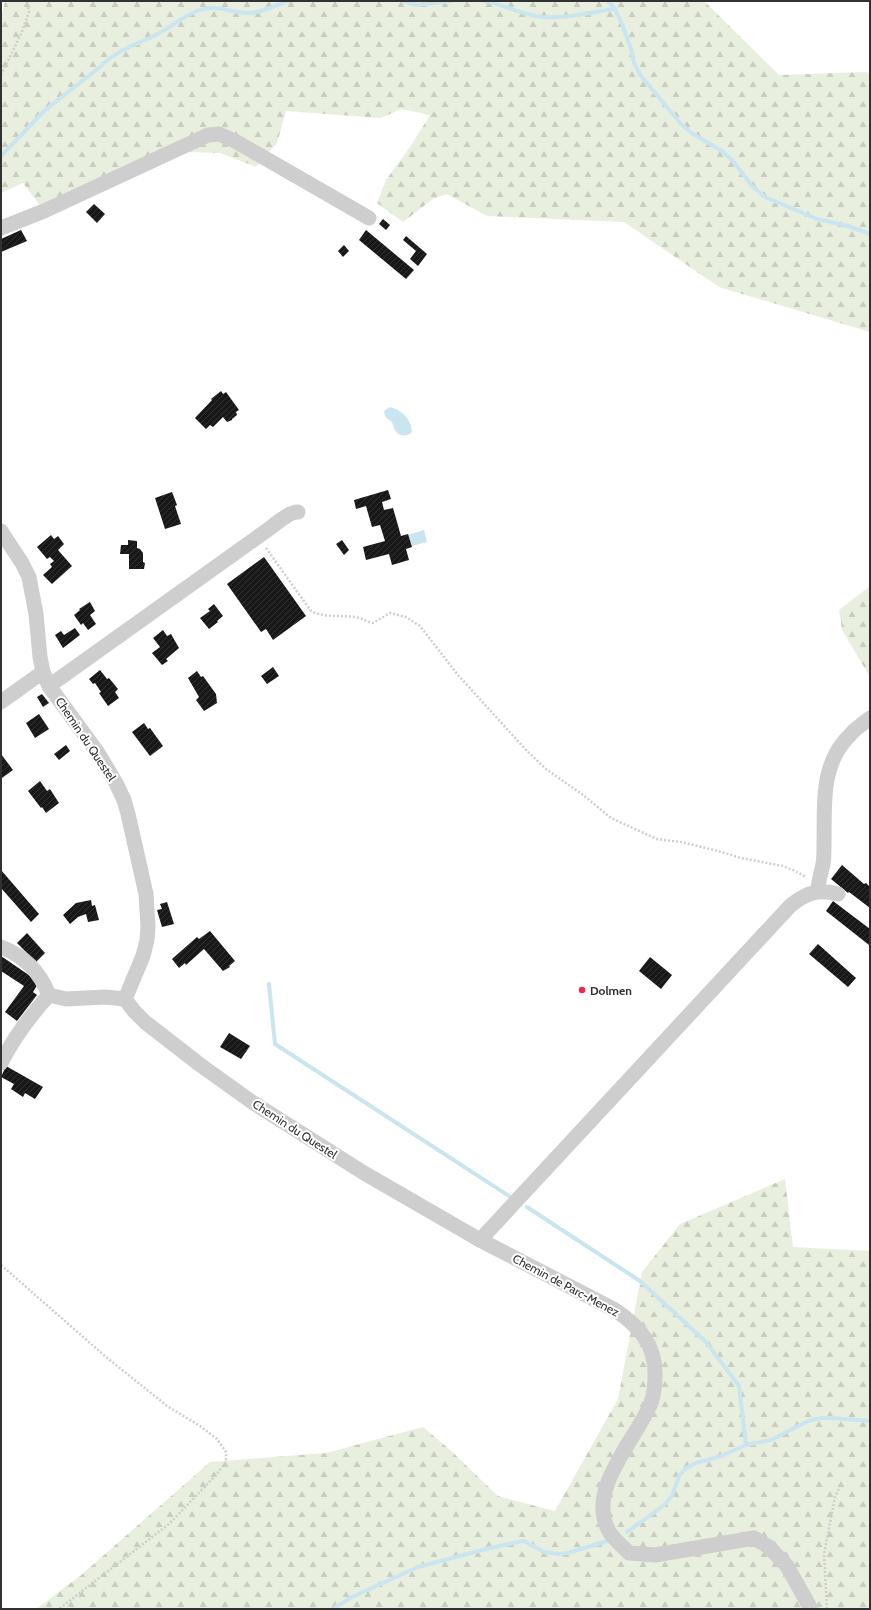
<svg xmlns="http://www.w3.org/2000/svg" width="871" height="1610" font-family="Cabin,sans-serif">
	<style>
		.forest { fill: url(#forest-firs) }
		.water { fill: #c9e5f0 }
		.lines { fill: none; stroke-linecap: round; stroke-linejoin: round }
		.stream { stroke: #c9e5f0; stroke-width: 4 }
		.building { fill: url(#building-hatch) }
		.path { stroke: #cecece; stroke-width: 2.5; stroke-dasharray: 2 2; stroke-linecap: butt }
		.minor { stroke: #cecece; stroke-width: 15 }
		.poi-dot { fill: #f4274b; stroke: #fff; stroke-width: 1.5 }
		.labels { text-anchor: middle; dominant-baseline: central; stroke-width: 4; stroke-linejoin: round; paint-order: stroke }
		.street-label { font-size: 12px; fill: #313131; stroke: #fff }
		.poi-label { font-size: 12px; font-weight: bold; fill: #313131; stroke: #fff; text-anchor: start }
	</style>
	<defs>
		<pattern id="forest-firs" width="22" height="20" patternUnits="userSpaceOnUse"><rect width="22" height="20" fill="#e9efde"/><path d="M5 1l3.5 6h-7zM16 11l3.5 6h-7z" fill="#c8cdbf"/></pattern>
		<pattern id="building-hatch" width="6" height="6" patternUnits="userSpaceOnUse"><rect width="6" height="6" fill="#181818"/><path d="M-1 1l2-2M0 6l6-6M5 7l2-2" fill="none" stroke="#313131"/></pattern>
	</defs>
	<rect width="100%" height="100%" fill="#fff"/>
	<g class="forest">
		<path d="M 5,1 L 704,1 L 779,75 L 865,72 L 870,73 L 870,332 L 719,287 L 624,222 L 487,216 L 447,194 L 433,199 L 403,222 L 377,203 L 386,180 L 410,147 L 430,115 L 401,109 L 381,118 L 286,111 L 277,143 L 256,167 L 220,153 L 156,151 L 44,211 L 23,183 L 1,193 L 1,18 Z"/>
		<path d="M 870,586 L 870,677 L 842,630 L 839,610 Z"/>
		<path d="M 785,1179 L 793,1247 L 870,1251 L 870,1609 L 36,1609 L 80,1576 L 210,1462 L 326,1453 L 423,1427 L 449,1449 L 498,1496 L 555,1511 L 618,1399 L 642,1272 L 680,1224 Z"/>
	</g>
	<g class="water">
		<path d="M 390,407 C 401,410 412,419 412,432 C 406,438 397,436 394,428 C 393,426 393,424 392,422 C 390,420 387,419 385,416 L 384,411 Z"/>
		<path d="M 424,530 L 427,542 L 412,546 L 408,535 Z"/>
	</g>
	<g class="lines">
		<g class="stream">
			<path d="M 403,1 L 416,5 L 451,1"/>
			<path d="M 485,1 C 504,5 522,15 542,17 C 566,19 591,12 615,9"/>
			<path d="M 608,1 L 615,9 L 622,24 L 631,49 L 634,63 L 641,76 L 681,124 L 693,134 L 722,151 L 733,161 L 752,186 L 765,197 L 817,219 L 848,226 L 870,234"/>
			<path d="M 1,156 L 44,111 L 100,67 C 117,49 140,44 161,32 C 178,23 192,8 213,8 C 224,8 236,13 247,13 C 261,13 275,6 288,1"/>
			<path d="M 269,984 L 275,1044 L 512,1198"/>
			<path d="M 527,1207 L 640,1281 L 706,1342 L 739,1386 L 746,1445"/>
			<path d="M 627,1532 L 663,1506 L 672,1496 L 679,1476 L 686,1468 L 696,1463 L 721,1456 L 746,1445 L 771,1440 L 808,1421 L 821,1418 L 832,1418 L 870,1421"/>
			<path d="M 333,1609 L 352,1597 L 418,1567 L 490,1548 L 524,1541 L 544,1552 L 559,1554 L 568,1553 L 611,1540"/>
		</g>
	</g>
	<g class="building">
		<path d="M 94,204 L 105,214 L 97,223 L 86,212 Z"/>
		<path d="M 383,219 L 390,225 L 386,230 L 379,224 Z"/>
		<path d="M 21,230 L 27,241 L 1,252 L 1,239 Z"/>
		<path d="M 366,230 L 414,270 L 406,279 L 359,240 Z"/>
		<path d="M 406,236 L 427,254 L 418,266 L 410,259 L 416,251 L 403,240 Z"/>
		<path d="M 344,245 L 349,251 L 343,257 L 338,251 Z"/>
		<path d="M 221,391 L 223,394 L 226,392 L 239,410 L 236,412 L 237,415 L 232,419 L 232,420 L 227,422 L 223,417 L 213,427 L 210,425 L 206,429 L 195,418 L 212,400 L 211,399 Z"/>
		<path d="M 388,490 L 391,499 L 382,502 L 384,510 L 393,508 L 401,536 L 408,534 L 412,547 L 406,549 L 409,560 L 392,565 L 389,554 L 366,560 L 363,547 L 385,541 L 380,525 L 372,527 L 366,506 L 356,509 L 354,500 Z"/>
		<path d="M 172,492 L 177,505 L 175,506 L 181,524 L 165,529 L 155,498 Z"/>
		<path d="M 51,535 L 54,539 L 58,536 L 64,544 L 58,550 L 72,566 L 52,584 L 43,575 L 52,567 L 50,564 L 54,561 L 50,557 L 47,559 L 37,547 Z"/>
		<path d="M 128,540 L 137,541 L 137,548 L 140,549 L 143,553 L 143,562 L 145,563 L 144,569 L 129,569 L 129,554 L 120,554 L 121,545 L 128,545 Z"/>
		<path d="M 342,540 L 349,550 L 344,555 L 336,544 Z"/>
		<path d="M 264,557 L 306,616 L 273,640 L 266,629 L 261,632 L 227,584 Z"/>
		<path d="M 90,602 L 95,611 L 90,615 L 96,624 L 88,630 L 83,623 L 81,625 L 74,615 L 80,610 L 79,609 Z"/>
		<path d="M 214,604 L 223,616 L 217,621 L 218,622 L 209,629 L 200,618 L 210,611 L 208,609 Z"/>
		<path d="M 75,628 L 80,635 L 63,648 L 55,635 L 61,631 L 64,635 Z"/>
		<path d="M 163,630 L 167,636 L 171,634 L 179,648 L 166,659 L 168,661 L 162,665 L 152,653 L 160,647 L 153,638 Z"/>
		<path d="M 273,667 L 279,676 L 267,684 L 261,676 Z"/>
		<path d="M 100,670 L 107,679 L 109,678 L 118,689 L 115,692 L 119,698 L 108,706 L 99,693 L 101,692 L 95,683 L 93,684 L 89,679 Z"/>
		<path d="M 197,671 L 201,677 L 203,676 L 216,694 L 217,703 L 204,711 L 196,700 L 199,697 L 188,678 Z"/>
		<path d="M 42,694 L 49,703 L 43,707 L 37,697 Z"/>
		<path d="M 39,714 L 49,729 L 35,738 L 26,723 Z"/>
		<path d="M 144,723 L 148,729 L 150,728 L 163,746 L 150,756 L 132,732 Z"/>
		<path d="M 66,745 L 70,751 L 59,760 L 54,754 Z"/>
		<path d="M 1,754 L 13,770 L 2,778 L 1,777 Z"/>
		<path d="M 40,781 L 47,791 L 50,789 L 59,803 L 46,813 L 42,807 L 41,808 L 28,791 Z"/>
		<path d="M 842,865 L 864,884 L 866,883 L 870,887 L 870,908 L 849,892 L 848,893 L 831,879 Z"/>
		<path d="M 1,870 L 39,914 L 31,922 L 1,888 Z"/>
		<path d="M 91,900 L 92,906 L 95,905 L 99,920 L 88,922 L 86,914 L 78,917 L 70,924 L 63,915 L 76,903 Z"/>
		<path d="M 833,901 L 870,929 L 870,943 L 869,945 L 826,911 Z"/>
		<path d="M 167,902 L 174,924 L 162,927 L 157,910 L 162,909 L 160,904 Z"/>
		<path d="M 210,931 L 235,961 L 229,966 L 230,967 L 223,971 L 204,949 L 186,965 L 185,963 L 179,968 L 172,959 L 197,937 L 199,939 Z"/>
		<path d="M 27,933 L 45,953 L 36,962 L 17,943 Z"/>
		<path d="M 818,944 L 856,978 L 848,987 L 809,954 Z"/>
		<path d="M 1,956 L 39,982 L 33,992 L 37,995 L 17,1021 L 5,1012 L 24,986 L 1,971 Z"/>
		<path d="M 650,957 L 672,975 L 661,989 L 639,971 Z"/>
		<path d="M 229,1033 L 250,1046 L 241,1059 L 220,1047 Z"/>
		<path d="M 6,1066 L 43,1087 L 35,1099 L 25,1093 L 23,1097 L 11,1089 L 14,1084 L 1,1077 Z"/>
	</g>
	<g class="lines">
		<g class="path">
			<path d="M 1,75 L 21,34 L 29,12 L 27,1"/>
			<path d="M 266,548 L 311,611 C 325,618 340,615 355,617 C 362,618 367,622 373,623 L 390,613 L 406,617 L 420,626 L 458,675 L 527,751 L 546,769 L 583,795 L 611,818 L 657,839 L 681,842 L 718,851 L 741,858 L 783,866 L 795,871 L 806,877"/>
			<path d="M 1,1265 L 106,1357 L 167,1406 L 200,1426 L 217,1439 L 226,1452 L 226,1462 L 216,1475 L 169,1524 L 59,1609"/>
			<path d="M 827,1609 L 824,1554 L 835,1497 L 840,1486"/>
		</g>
		<g class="minor">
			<path d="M 1,228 L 44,211 L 208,135 L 219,134 L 235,141 L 369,218"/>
			<path d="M 1,531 L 22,563 L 29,577 L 36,614 L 40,657 L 43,672 L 49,686 L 98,753 L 116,783 L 124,800 L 128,814 L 146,894 L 148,927 L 147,940 L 143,956 L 125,999"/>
			<path d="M 49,686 L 266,531 C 273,526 290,511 298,512"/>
			<path d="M 1,702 L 43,672"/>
			<path d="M 818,891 C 818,882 821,874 823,864 C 824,859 824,852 824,846 C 825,807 819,764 851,734 C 856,728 864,723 870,718"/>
			<path d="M 1,947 C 25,956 40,972 49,995"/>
			<path d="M 49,995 L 66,999 L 105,997 L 125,999 L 134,1011 L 145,1022 L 199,1064 L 252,1102 L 364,1173 L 480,1240 L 615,1310 C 639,1326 656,1345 655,1376 C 655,1385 654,1394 651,1403 C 636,1440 584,1491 610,1533 C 615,1540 623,1547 629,1553 L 655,1555 L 754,1538 L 769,1547 L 787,1566 L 811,1609"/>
			<path d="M 1,1063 C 14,1037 30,1016 49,995"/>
			<path d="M 480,1240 L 791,905 C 808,892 818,889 838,894"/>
		</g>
	</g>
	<circle class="poi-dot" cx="582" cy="990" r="4"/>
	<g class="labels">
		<g class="street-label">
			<text transform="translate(86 739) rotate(56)">Chemin du Questel</text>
			<text transform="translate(295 1129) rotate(33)">Chemin du Questel</text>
			<text transform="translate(566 1285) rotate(28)">Chemin de Parc-Menez</text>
		</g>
		<g class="poi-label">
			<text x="590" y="990">Dolmen</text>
		</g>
	</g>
	<rect width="871" height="1610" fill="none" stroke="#313131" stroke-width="4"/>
</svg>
